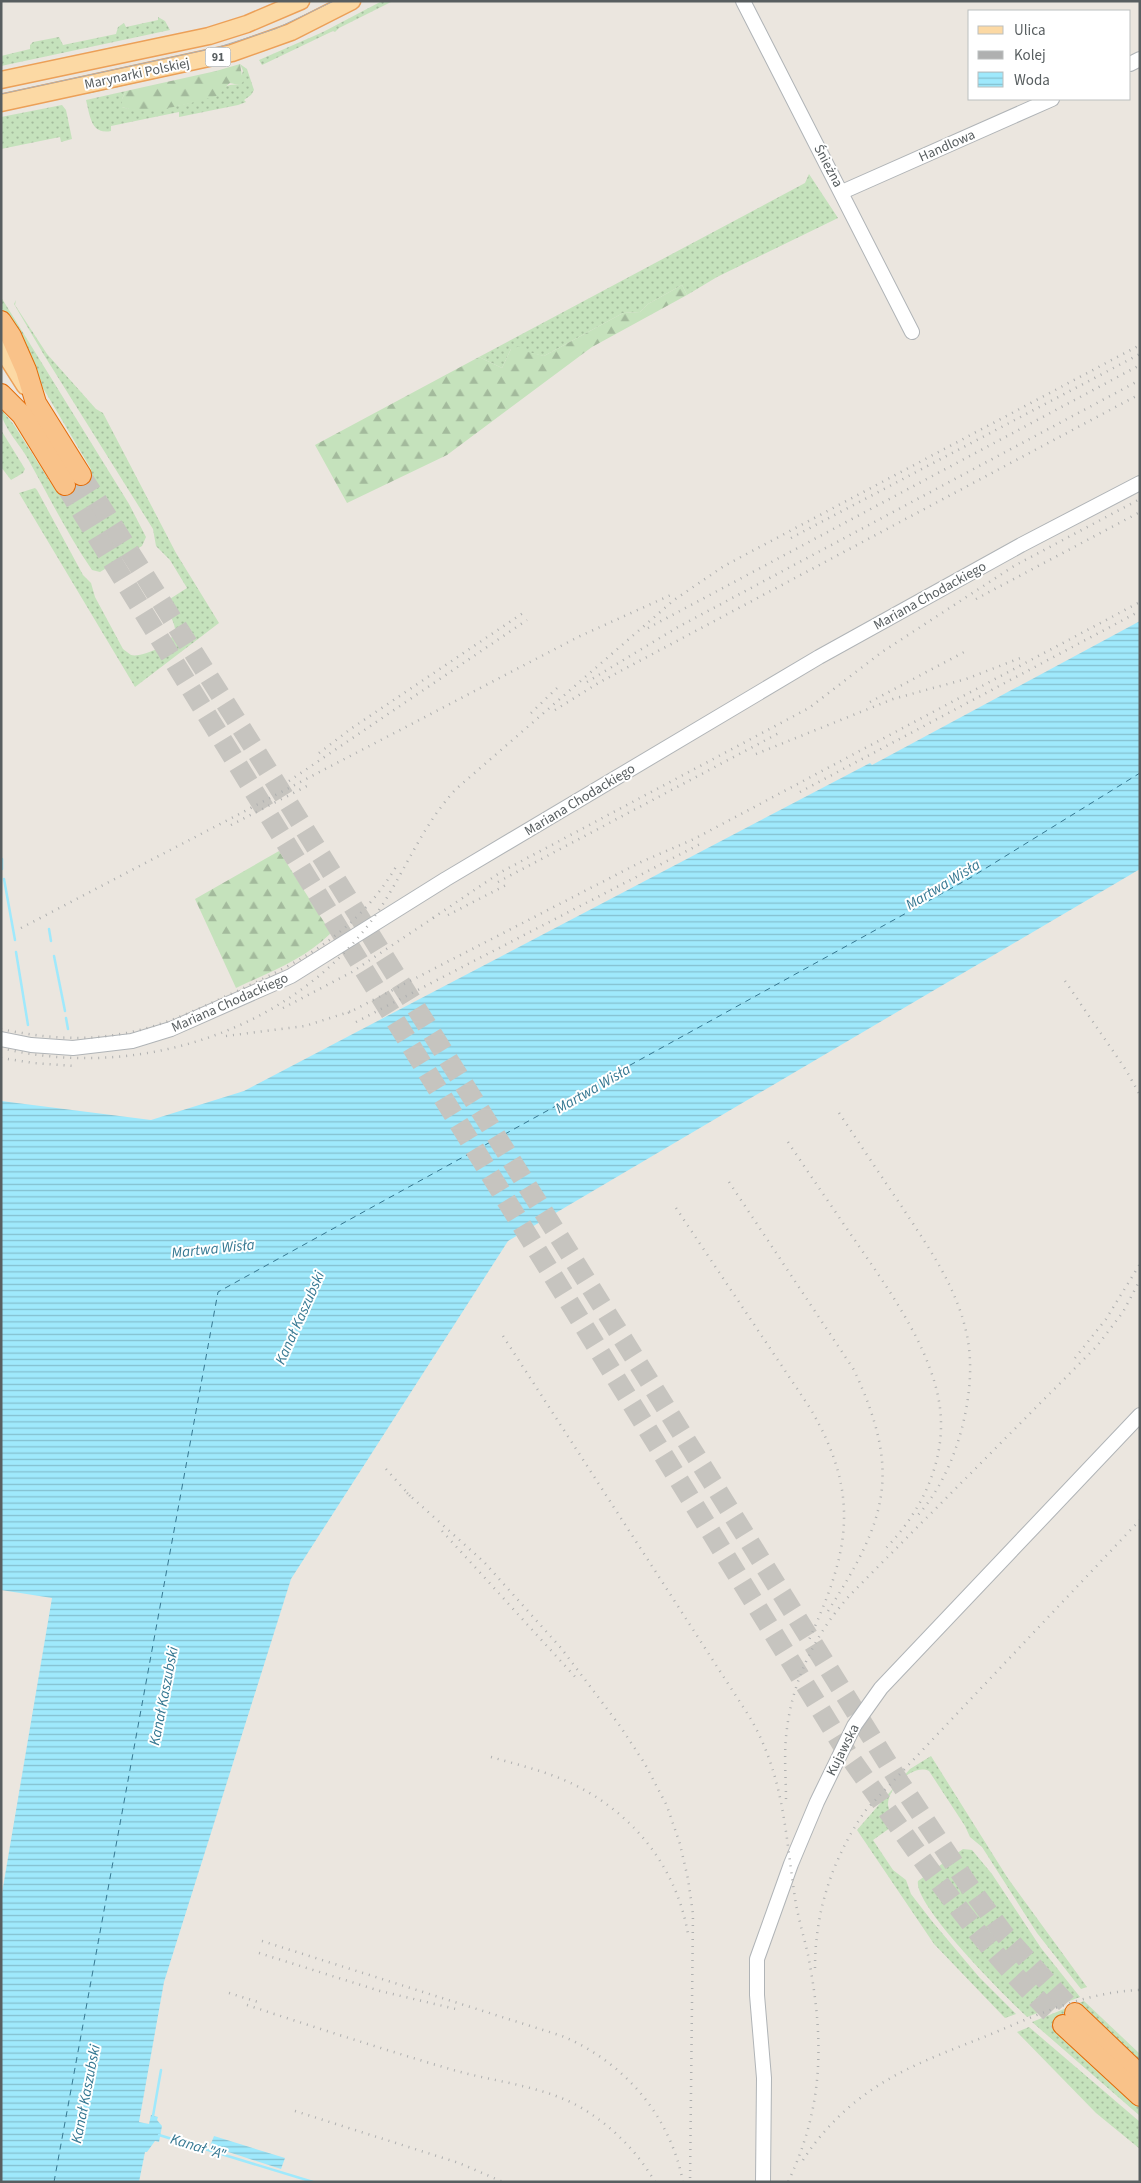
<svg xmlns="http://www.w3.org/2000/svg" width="1141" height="2183" font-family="'Source Sans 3',sans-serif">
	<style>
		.grass { fill: url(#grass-dots) }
		.forest { fill: url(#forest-firs) }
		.water { fill: url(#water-rules) }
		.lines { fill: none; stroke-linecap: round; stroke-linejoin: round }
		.stream { stroke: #9fe9fc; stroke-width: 2.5 }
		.ferry { stroke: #367892; stroke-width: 1; stroke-dasharray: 6 5; stroke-linecap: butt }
		.highway-tunnel { stroke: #c6c4bf; stroke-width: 20; stroke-dasharray: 20 10; stroke-linecap: butt }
		.minor-casing { stroke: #b0b4b7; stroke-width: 16 }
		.major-casing { stroke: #eca058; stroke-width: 19 }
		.highway-casing { stroke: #e36b08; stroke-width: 22 }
		.minor { stroke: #fff; stroke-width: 14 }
		.major { stroke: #fcd9a4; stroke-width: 16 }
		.highway { stroke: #f9c289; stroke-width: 20 }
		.tram { stroke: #afb0b0; stroke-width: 1 }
		.rail { stroke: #afb0b0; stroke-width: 2.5; stroke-dasharray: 1 6; stroke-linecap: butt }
		.labels { text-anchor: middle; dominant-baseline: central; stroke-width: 4; stroke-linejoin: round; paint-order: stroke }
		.shield { fill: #fff; stroke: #8a8e90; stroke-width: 1 }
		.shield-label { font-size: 12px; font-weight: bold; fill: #585e60 }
		.street-label { font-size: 14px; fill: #585e60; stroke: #fff }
		.water-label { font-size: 15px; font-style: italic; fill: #367892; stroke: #fff }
	</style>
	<defs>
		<pattern id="grass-dots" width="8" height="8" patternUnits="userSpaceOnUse" patternTransform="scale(1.25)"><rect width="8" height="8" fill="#c5e2bc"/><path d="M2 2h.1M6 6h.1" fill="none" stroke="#a3ba9c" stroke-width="1.8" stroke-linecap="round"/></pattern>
		<pattern id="forest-firs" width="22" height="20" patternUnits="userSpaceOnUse" patternTransform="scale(1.25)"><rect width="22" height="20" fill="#c5e2bc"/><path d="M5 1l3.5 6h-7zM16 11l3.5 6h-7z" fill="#a3ba9c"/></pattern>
		<pattern id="water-rules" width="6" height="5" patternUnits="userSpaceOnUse" patternTransform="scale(1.25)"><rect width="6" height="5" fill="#9fe9fc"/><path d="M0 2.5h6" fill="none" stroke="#84c0cf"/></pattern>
	</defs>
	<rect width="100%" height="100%" fill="#ebe6df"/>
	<g class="grass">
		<path d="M 382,1 L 393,1 L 339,28 L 335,32 L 333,31 L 262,65 L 259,60 L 323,32 Z"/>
		<path d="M 158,17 L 165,21 L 170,30 L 1,66 L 1,56 L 30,49 L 30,45 L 33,42 L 59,37 L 63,45 L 116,34 L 118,27 L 124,23 L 126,27 L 158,20 Z"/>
		<path d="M 233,58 L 240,60 L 87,94 L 89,92 Z"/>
		<path d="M 240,64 L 247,69 L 254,90 L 251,95 L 244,100 L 246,102 L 238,105 L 179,117 L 179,112 L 111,126 L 111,131 C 91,135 90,116 86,100 L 126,91 L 122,99 L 122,107 C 139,113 179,107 196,101 C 211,97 224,82 239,85 L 243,71 Z"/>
		<path d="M 62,105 L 66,110 L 72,139 L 61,142 L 60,137 L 1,149 L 1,117 Z"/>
		<path d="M 809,174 L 838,218 L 717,277 L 687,295 L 682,285 L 648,304 L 640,312 L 623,313 L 544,356 L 511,349 L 502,368 L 479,357 L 805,183 Z"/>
		<path d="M 1,297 L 129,504 L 146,537 L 142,546 L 100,572 L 92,570 C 68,535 49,497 28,459 C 20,444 1,426 1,409 L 14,425 L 56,491 L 91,469 L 43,388 L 26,349 L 1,307 Z"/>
		<path d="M 16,300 L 15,305 L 47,354 L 96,409 L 103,413 L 176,553 L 219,623 L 135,687 L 19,493 L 35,488 L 37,490 L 83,575 L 91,583 L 95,597 L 123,649 L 131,655 C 143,658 175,643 175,629 C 174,620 167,611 162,604 L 187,588 L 170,560 L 156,546 L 153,529 L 44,355 L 14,304 Z"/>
		<path d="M 1,430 L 25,469 L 23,473 L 11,480 L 1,467 Z"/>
		<path d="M 931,1756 L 1007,1877 L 1087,1987 L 1081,1989 L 1037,1933 L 982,1847 L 970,1837 L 965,1826 L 929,1771 C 913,1763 887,1789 888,1805 C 889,1812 894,1817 897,1823 L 873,1840 L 893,1870 L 906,1880 L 911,1894 L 931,1920 L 979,1977 L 1016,2014 L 1005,2018 L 934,1944 L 857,1830 L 910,1769 Z"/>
		<path d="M 963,1849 L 972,1850 L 992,1874 L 1041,1948 L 1080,1997 L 1027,2017 C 1007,1998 913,1905 918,1881 Z"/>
		<path d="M 1084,2001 L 1140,2054 L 1140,2062 L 1127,2095 L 1140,2108 L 1140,2116 L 1032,2022 Z"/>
		<path d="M 1029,2027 L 1140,2122 L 1140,2149 L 1096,2113 L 1017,2032 Z"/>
	</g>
	<g class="forest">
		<path d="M 240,64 L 243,82 L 239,85 L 230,83 L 224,88 L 220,95 C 194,102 148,117 122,107 L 122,99 L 126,91 L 216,71 Z"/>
		<path d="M 682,285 L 687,295 L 592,347 L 447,455 L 347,503 L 315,445 L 479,357 L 502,368 L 511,349 L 520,346 L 525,351 L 544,356 L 623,313 L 640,312 L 648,304 Z"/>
		<path d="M 279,851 L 331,933 C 305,959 268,973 236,988 L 195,899 Z"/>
	</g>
	<g class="water">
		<path d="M 1140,621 L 1140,869 L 508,1241 L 291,1579 L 164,1982 L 139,2122 L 149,2124 L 151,2115 L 158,2117 L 157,2120 L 162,2126 L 159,2142 L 155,2141 L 147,2152 L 145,2152 L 139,2182 L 1,2182 L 1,1899 L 52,1598 L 1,1590 L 1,1101 L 151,1120 L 244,1091 L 870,763 L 872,765 Z"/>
		<path d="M 214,2136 L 285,2158 L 281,2169 L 210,2146 Z"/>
	</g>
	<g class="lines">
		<g class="stream">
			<path d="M 2,869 L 2,859"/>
			<path d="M 4,879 L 15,940"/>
			<path d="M 49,929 L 51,941"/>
			<path d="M 16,952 L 28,1025"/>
			<path d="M 54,956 L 65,1011"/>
			<path d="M 66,1018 L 68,1029"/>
			<path d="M 153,2116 L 161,2070"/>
			<path d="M 159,2135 L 313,2182"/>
		</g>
		<path class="ferry" d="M 54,2182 L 218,1292 L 970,878 L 1140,773"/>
		<g class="highway-tunnel">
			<path d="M 81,475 L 252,745 L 900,1783 L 969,1886 L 1004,1934 L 1075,2013"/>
			<path d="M 65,485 L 849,1756 C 890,1814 930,1873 975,1929 C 1002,1963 1032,1994 1063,2025"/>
		</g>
		<g class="minor-casing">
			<g id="minor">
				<path d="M 743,1 L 912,332"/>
				<path d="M 1130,64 L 1140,59"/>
				<path d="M 842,192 L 1052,99"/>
				<path d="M 1,1039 L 31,1045 L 73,1048 L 132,1041 L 171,1029 L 291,976 L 446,879 L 819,657 L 1021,545 L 1140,483"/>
				<path d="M 763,2182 L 764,2078 L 757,1995 L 757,1959 L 791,1864 L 817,1802 L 854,1726 L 881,1688 L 1140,1415"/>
			</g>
		</g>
		<g class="major-casing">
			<g id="major">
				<path d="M 1,80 L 209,36 L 247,24 L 301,1"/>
				<path d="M 1,103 L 232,53 L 291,32 L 352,1"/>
				<path d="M 1,348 L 25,386"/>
			</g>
		</g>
		<g class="highway-casing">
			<g id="highway">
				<path d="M 1,321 L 11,336 L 26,370 L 36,403 L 81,475"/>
				<path d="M 1,394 L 22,415 L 65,485"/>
				<path d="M 1075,2013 L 1140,2075"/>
				<path d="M 1063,2025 L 1140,2096"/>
			</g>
		</g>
		<use href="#minor" class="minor"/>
		<use href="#major" class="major"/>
		<use href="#highway" class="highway"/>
		<path class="tram" d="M 1,94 L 219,47 L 275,29 L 334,1"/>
		<g class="rail">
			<path d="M 791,538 L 1140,354"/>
			<path d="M 976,599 L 1140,512"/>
			<path d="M 648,628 L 1140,365"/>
			<path d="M 587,682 L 678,627 L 1140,380"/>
			<path d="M 870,702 L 966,651"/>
			<path d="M 555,710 L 600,682 L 1140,394"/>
			<path d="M 531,713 L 557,688"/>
			<path d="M 319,753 L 352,728 L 523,613"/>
			<path d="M 756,754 L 893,699 L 966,679 L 1023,657"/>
			<path d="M 289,781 L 527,620"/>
			<path d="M 800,792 L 1140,611"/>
			<path d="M 231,825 L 311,784"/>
			<path d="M 498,882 L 779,733"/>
			<path d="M 448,915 L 510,883"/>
			<path d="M 433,918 L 501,872 L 809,708 L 882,652 L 1014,566 L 1140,499"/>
			<path d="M 21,928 L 578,637 L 673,594"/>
			<path d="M 1065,981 L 1126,1070 L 1140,1095"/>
			<path d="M 283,1008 L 352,972 L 439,914"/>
			<path d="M 348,1013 L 641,862 L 694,839 L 1140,602"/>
			<path d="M 356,1022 L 702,843"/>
			<path d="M 1,1029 C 39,1037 76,1041 114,1035 C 152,1030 188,1014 222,998 C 294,965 355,937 397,865"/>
			<path d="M 226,1036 L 305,1026 L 355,1010"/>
			<path d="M 1,1048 C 132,1080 281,1035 366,928 C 401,884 417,831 456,789 L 674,600 L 724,566 L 1140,345"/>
			<path d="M 1,1058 L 34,1063 L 74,1066"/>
			<path d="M 839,1113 C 860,1144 881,1176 902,1207 C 927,1245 954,1283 965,1327 C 974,1361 970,1396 962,1428 C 953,1461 940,1490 918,1515"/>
			<path d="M 788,1142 C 810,1175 832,1207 854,1239 C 889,1290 940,1359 941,1422 C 942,1470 918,1515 886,1548"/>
			<path d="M 729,1182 L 854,1370 C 902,1473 887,1519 828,1611"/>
			<path d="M 676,1208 L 810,1408 C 863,1498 848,1555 807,1644"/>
			<path d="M 503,1336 L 749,1716 C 784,1775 785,1832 795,1898 C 798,1919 805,1939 809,1960 C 824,2041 824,2106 788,2182"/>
			<path d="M 1075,1358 L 1106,1319 L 1140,1264"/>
			<path d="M 386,1469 L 411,1497"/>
			<path d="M 407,1493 L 484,1562 L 561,1648 L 620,1726 L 645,1764 L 667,1806 L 680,1844 L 688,1879 L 693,1914 L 690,2182"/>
			<path d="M 442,1531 L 578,1680"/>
			<path d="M 491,1757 C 515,1764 541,1770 564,1780 C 629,1808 676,1864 688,1934"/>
			<path d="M 786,1799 C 786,1778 784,1758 786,1737 C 791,1683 814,1635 850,1595 L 1097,1346 L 1123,1312 L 1140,1280"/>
			<path d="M 262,1941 L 562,2036 C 624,2062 670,2115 683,2182"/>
			<path d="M 259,1953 L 380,1991 L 460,2010"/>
			<path d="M 815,1968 C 815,1910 833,1858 865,1811 L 1140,1520"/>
			<path d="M 229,1993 L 258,2002"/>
			<path d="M 247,2005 C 314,2027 382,2049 450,2069 C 493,2082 541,2085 580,2107 C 611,2125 637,2151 655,2182"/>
			<path d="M 295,2111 L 459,2163 L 503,2182"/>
			<path d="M 803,2160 C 818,2137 837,2116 859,2099 C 896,2070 941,2054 984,2037 C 1035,2016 1084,1992 1140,1990"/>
		</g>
	</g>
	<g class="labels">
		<rect class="shield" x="205.5" y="47.5" width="25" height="19" rx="4"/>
		<g class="shield-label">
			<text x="218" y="57">91</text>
		</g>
		<g class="street-label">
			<text transform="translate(137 74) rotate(-12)">Marynarki Polskiej</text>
			<text transform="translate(947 146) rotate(-24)">Handlowa</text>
			<text transform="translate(828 166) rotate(62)">Śnieżna</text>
			<text transform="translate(930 596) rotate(-29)">Mariana Chodackiego</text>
			<text transform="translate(580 800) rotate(-31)">Mariana Chodackiego</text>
			<text transform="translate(230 1003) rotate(-24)">Mariana Chodackiego</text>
			<text transform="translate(843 1750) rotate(-63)">Kujawska</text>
		</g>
		<g class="water-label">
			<text transform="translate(943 885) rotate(-31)">Martwa Wisła</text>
			<text transform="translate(593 1089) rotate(-30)">Martwa Wisła</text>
			<text transform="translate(213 1249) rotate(-6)">Martwa Wisła</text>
			<text transform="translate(300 1318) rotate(-66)">Kanał Kaszubski</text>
			<text transform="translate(164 1696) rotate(-79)">Kanał Kaszubski</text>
			<text transform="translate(86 2094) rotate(-79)">Kanał Kaszubski</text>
			<text transform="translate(198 2147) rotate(17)">Kanał "A"</text>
		</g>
	</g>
	<rect width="1141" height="2183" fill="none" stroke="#585e60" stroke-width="5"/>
	<rect x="968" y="10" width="162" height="90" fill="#ffffff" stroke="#bcbfbf"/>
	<rect x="978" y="26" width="25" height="8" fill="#fcd9a4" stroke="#bcbfbf"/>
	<text x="1014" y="35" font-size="15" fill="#585e60">Ulica</text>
	<rect x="978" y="51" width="25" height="8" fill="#afb0b0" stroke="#bcbfbf"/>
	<text x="1014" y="60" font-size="15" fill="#585e60">Kolej</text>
	<rect x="978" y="72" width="25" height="15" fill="url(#water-rules)" stroke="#bcbfbf"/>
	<text x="1014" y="85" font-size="15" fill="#585e60">Woda</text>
</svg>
